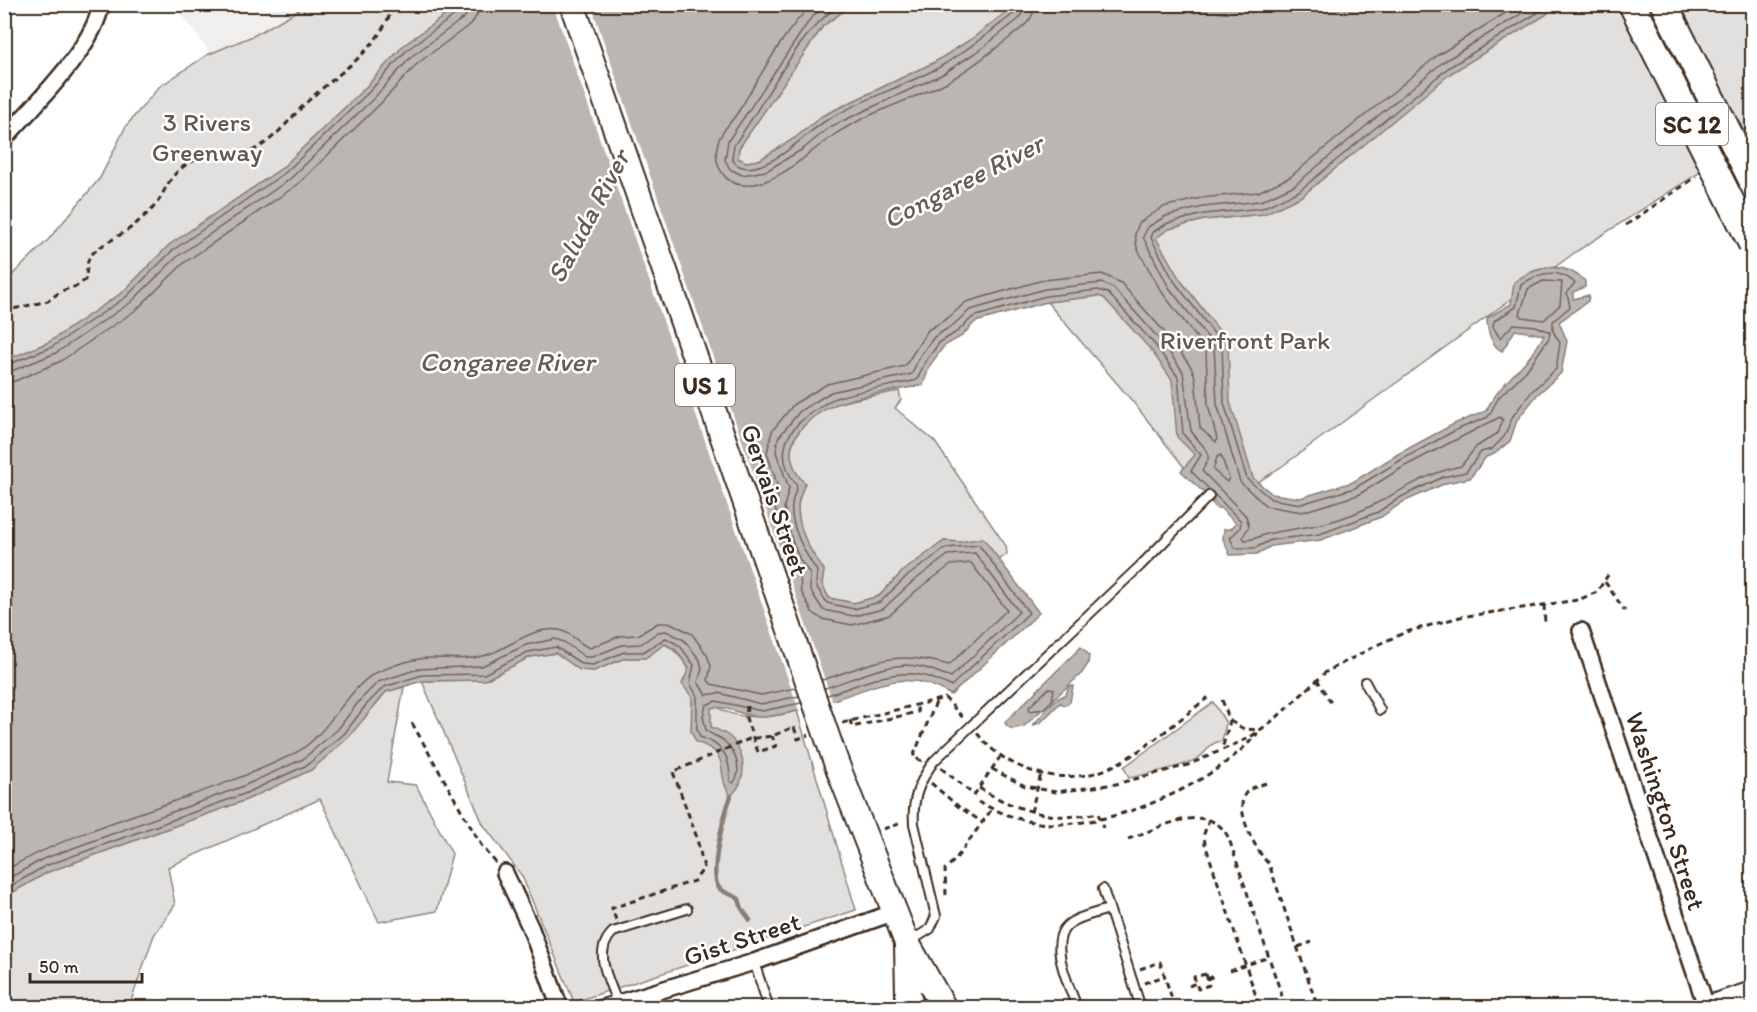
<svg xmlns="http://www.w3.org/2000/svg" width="1757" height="1012" font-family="Itim,sans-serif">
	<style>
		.built { fill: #f1efee }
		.green { fill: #e2e0de; stroke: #8e857e; stroke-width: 1.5 }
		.water { fill: #bcb6b3; stroke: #887e77; stroke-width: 1.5 }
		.pier { fill: #fff }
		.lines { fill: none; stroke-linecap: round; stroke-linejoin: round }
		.shore { stroke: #6f625a; stroke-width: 1.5 }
		.stream { stroke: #887e77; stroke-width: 4.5 }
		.service-casing { stroke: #3b2a1e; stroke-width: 12 }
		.minor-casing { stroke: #3b2a1e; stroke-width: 20 }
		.tertiary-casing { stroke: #3b2a1e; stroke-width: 22 }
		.primary-casing { stroke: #3b2a1e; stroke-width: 28 }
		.path { stroke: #3b2a1e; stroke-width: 3; stroke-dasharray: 6 4.5; stroke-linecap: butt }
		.service { stroke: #fff; stroke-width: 8 }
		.minor { stroke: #fff; stroke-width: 15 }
		.tertiary { stroke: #fff; stroke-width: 18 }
		.primary { stroke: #fff; stroke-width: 24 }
		.primary-bridge-casing { stroke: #3b2a1e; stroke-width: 28; stroke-linecap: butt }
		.trunk-bridge-casing { stroke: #3b2a1e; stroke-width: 30; stroke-linecap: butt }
		.primary-bridge { stroke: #fff; stroke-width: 24 }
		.trunk-bridge { stroke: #fff; stroke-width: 26 }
		.labels { text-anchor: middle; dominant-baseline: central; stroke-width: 5; stroke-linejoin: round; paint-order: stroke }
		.shield { fill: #fff; stroke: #766a62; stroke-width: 1.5 }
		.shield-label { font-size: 24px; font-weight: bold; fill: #3b2a1e }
		.park-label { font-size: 26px; fill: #65584e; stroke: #fff }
		.street-label { font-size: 26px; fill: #3b2a1e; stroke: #fff }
		.water-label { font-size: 27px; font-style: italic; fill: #685b52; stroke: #fff }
	</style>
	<rect width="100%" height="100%" fill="#fff"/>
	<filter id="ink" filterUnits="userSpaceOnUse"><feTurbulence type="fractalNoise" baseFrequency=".0167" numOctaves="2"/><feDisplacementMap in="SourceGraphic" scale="12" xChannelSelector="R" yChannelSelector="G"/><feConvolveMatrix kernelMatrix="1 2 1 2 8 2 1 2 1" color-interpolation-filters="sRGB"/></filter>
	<g filter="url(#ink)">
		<path class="built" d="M 174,5 L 307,5 L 255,35 L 211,54 Z"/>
		<g class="green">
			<path d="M 307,5 L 459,5 L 403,46 L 365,88 L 282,168 L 169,245 L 123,292 L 49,342 L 5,361 L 5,282 L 48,240 L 100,178 L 126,126 L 159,87 L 207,55 L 255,35 Z"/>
			<path d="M 852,5 L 1015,5 L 973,38 L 935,62 L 822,116 L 795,138 L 759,160 L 746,162 L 738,158 L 739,148 L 823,26 Z"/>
			<path d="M 1553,5 L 1752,5 L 1752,139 L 1577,251 L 1281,467 L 1217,509 L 1133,402 L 1047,302 L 1098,296 L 1130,254 L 1169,229 L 1204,220 L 1264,214 L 1451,73 L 1547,14 Z"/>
			<path d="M 899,391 L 901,400 L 895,408 L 935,442 L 1006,546 L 1007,554 L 999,560 L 982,538 L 961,542 L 944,541 L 902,572 L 879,596 L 854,603 L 829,598 L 822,584 L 824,570 C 810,553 798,530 798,507 C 798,500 802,491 805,483 C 771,453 804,414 839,403 C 858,398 879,395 899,391 Z"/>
			<path d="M 665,644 C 689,658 695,687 715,705 C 733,722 776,717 797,711 L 856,910 L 574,1002 L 522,876 L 483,824 L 422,681 L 485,680 L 530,657 L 556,653 L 580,670 L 594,671 L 625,658 L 645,658 Z"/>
			<path d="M 404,687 L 387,782 L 416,785 L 452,854 L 437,911 L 379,922 L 320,799 L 168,867 L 175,905 L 154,935 L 129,1007 L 5,1008 L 4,897 L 48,872 L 246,800 L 311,770 L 386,692 Z"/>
			<path d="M 1213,702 L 1226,723 L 1222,741 C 1209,743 1209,749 1201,756 C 1190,766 1145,774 1129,778 L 1124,767 Z"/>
		</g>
		<g class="water">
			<path d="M 459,5 L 852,5 L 823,26 L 739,148 L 738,158 L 746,162 L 759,160 L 795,138 L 822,116 L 935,62 L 973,38 L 1015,5 L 1553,5 L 1547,14 L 1451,73 L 1302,196 L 1264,214 L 1204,220 L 1169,229 L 1156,238 L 1179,278 L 1228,342 L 1230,402 L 1253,478 L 1272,494 L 1300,498 L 1353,482 L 1398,454 L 1454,424 L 1486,411 C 1500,382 1529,365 1544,335 L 1515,330 L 1502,351 C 1491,346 1487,329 1487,318 L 1511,304 L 1514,282 C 1538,265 1562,260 1585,281 L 1585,287 L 1573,292 L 1573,299 L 1589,295 L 1588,301 L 1559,322 L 1567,341 L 1561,373 L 1537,395 L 1517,420 L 1510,441 L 1494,454 L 1486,457 L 1470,478 L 1446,483 L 1403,502 L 1381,517 L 1321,540 L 1271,546 L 1257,554 L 1230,555 L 1223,539 L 1224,529 L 1231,529 L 1236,523 L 1181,471 L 1195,455 L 1177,437 L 1172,380 L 1151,350 L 1104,298 L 1098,296 L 1047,302 L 975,322 L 962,336 L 944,346 L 930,365 L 923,385 C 895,391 863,394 837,404 C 816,412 785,435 792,460 C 795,470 797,476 805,483 C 802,490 798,500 798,507 C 798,530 811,553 824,570 L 822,584 L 829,598 L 854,603 L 879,596 L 902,572 L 944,541 L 961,542 L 983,538 L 1039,613 L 951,695 C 911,669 883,683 842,697 C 817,706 791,714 765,717 C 748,719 724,704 711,708 L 711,727 C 718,730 727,733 732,739 C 747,756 747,781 731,796 C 713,773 735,754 696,742 L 691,731 L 692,697 L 682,684 L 689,668 L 676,650 L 665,644 L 645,658 L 625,658 L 594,671 L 580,670 L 556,653 L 530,657 L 485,680 L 422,681 L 386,692 L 348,738 L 311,770 L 246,800 L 48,872 L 5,897 L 4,361 L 49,342 L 123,292 L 169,245 L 282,168 L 365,88 L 403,46 Z"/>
			<path d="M 1081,647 L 1089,655 L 1088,664 L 1082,673 L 1024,726 L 1012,729 L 1006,725 L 1005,722 Z"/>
			<path d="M 1069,686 L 1073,686 L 1070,702 L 1065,705 L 1060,703 L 1040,723 L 1033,725 L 1054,701 L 1066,694 Z"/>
		</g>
		<path class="pier" d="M 553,5 L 591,5 L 833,703 L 800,713 Z"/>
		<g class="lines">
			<g class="shore">
				<path d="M 813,4 C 785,28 758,81 738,112 C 732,122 721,131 718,142 C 712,164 724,187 749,185 C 783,181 807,153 834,135 C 868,112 909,101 945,83 C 968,71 988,54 1008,39 C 1020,29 1034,22 1035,4"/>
				<path d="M 827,4 L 811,18 L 728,141 L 725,160 L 730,169 L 742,175 L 766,171 L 803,149 L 830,127 L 943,74 L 981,49 L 1020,18 L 1026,4"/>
				<path d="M 842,4 C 799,28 765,104 734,145 L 732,158 C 736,169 749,169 759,166 C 785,158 804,134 827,120 C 862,99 902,87 938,68 C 966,52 991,31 1016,12 L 1018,4"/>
				<path d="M 1543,281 L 1562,282 L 1560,305 L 1544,320 L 1522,317 L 1520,314 L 1528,289 Z"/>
				<path d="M 4,366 L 52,347 L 126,297 L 173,250 L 286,172 L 369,92 L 407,50 L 459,12 L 462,4"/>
				<path d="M 4,374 L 56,353 L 130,303 L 178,256 L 290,179 L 374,98 L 412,56 L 465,17 L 470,4"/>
				<path d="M 4,383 L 15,381 L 61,361 L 136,310 L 184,263 L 297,185 L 380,104 L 418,63 L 472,23 L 477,15 L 479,4"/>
				<path d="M 1221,455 L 1229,478 L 1227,482 L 1213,470 L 1217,457 Z"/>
				<path d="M 1214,494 L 1241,521 L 1240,528 L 1230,538 L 1235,548 L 1255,548 L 1271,540 L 1320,534 L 1378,512 L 1401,497 L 1443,477 L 1466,472 L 1481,452 L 1492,449 L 1504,437 L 1513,416 L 1532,391 L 1556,369 L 1560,343 L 1553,331 L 1553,321 L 1570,307 L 1567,292 L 1575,283 C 1558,268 1539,272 1521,285 L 1516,307 L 1494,321 L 1493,327 L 1500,338 L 1514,324 L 1536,326 L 1550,332 L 1549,338 L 1526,371 L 1499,397 L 1488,417 L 1456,430 L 1401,460 L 1355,488 L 1301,504 L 1271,499 L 1247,479 L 1224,403 L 1222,344 L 1174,281 L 1151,238 L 1153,232 L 1168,223 L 1204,214 L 1262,208 L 1299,191 L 1448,68 L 1542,10 L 1546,4"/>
				<path d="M 822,680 C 876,663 891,649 949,665 L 1007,610 L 971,563 L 951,565 L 917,590 L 890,615 L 852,625 L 822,619 L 812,612 L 801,591 L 800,576 L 784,545 L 775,508 L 779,490 L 767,453 L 772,431 L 794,404 L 827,384 L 905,366 L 928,330 L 948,318 L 966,302 L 1043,280 L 1102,274 L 1121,283 L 1168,336 L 1191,367 L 1195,377 L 1200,428 L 1216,442 L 1217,439 L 1208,405 L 1206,350 L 1161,291 L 1137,248 L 1135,234 L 1139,223 L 1163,207 L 1201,198 L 1258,192 L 1290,177 L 1438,55 L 1520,4"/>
				<path d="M 825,688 C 851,680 877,667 906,665 C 922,665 936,672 951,677 L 1019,612 L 975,553 L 948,555 L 911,583 L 883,609 L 854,616 L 823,610 L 810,590 L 810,574 L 800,560 L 792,541 L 784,507 L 789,488 L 776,452 L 778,438 L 800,411 L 831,392 L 912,374 L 919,357 L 934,337 L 953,325 L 970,310 L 1045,289 L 1102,283 L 1113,288 L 1128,304 L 1161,341 L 1183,372 L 1191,431 L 1208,452 L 1208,460 L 1202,471 L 1246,516 L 1249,526 L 1243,537 L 1245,540 C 1256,540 1262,534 1271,533 C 1311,526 1336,524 1373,505 C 1403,490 1427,473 1461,466 L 1476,447 L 1498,433 L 1503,420 L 1500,417 L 1405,466 L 1358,495 L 1302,512 L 1266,506 L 1240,482 L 1217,404 L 1214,346 L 1168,286 L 1143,237 L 1148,227 L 1166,216 L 1203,207 L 1260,201 L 1295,185 L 1443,62 L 1537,4"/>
				<path d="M 1049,688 L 1054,689 L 1052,701 L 1044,709 L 1030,711 L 1029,707 Z"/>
				<path d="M 827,695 C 858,686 888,669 921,675 C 933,677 941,683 951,686 L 1029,613 L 979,545 L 946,548 L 906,577 L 880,602 L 854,609 L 827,603 L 816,586 L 817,571 C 806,555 789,525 792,505 C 792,498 796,492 797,486 C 773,455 785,429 816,410 C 822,406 829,400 836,398 C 862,389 891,387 917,380 L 925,362 L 939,343 L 958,331 L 973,317 L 1046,296 L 1098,290 L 1108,293 L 1156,346 L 1178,377 L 1183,434 L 1201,455 L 1191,471 L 1211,491"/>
				<path d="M 4,871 C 95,818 202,800 295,753 C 329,736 350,682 380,671 C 392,666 406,661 419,659 C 438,656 459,661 478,657 C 506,653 527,626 559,630 C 572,632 579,645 590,648 L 620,636 L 638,635 L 658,623 L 671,623 L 692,634 L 707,655 L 711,666 L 708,680 L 711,684 L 761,695 L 796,688"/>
				<path d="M 4,881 L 43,859 L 241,787 L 303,759 L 338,729 L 360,700 L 378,682 L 418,669 L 482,666 L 526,645 L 555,639 L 564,642 L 585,657 L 592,657 L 622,645 L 641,644 L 658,632 L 666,631 L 684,640 L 700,660 L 702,669 L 698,682 L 706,695 L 719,693 L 761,704 L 799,696"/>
				<path d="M 4,890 L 45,866 L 244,794 L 307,765 L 344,734 L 366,705 L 384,687 L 422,675 L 484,674 L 528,652 L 556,647 L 582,664 L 593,665 L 624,652 L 643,652 L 666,638 L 680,646 L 694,665 L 690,683 L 697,696 L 697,729 L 700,737 C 723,745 730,755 730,781 L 733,783 C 743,773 736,752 726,743 C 720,736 712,736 706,730 L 703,716 L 706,705 L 716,701 L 762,711 L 801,703"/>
			</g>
			<path class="stream" d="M 731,796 C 725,812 708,874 719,888 C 723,893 733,894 739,899 L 742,909 L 750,920"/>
			<g class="service-casing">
				<g id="service">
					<path d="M 1365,682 L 1380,710"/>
					<path d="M 1103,889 L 1141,1008"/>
					<path d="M 909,942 L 930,929 L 936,916 L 914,824 C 912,799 919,782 934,761 L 1140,566 L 1209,496"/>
					<path d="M 754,962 L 769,1008"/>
					<path d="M 617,1002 C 609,980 592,952 613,932 L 687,909"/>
					<path d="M 1077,1008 C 1070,986 1046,942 1069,924 C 1079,916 1097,913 1109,909"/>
				</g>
			</g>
			<g class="minor-casing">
				<g id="minor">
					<path d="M 4,139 C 33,106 95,47 101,4"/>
					<path d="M 1581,631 L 1706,1006"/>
					<path d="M 505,873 L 531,929 L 560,1008"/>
					<path d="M 602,1008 L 754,962 L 895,912"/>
				</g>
			</g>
			<g class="tertiary-casing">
				<path id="tertiary" d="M 1700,1008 L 1752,991"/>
			</g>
			<g class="primary-casing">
				<g id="primary">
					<path d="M 837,765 L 907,943 L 944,1008"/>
					<path d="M 907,945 L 908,996 L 912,1008"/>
				</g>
			</g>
			<g class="path">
				<path d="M 1626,225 L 1696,177"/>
				<path d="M 4,311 L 48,301 L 61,291 L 77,286 L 85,280 C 88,271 85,261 92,254 C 104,242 126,234 140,220 C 147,214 154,208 159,200 C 166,188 171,175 183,167 C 201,152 228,160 249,152 C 273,143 290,118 308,101 C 343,68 377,53 394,4"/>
				<path d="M 1605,582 L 1625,611"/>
				<path d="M 1544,605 L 1545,624"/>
				<path d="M 1317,679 L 1331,703"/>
				<path d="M 1222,700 L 1230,721 L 1222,749"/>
				<path d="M 747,706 L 746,718 L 758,752 L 776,746 L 772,736"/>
				<path d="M 850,720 L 852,727 L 918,712 L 916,704"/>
				<path d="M 1230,721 L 1244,729 L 1258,730"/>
				<path d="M 412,723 L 481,845 L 496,863"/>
				<path d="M 842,723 L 945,698 L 964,719"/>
				<path d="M 977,733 C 1007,772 1063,788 1109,768 C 1145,751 1178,720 1210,696"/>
				<path d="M 922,761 L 913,757 L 937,700"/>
				<path d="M 941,768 L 974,795 L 1000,757"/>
				<path d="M 992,769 L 1025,786 L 1056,792 L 1116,784 L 1188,765 L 1249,738 L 1275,719 L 1326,672 L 1379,644 L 1406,632 L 1460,617 L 1578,600 L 1597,592 L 1608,575"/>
				<path d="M 931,783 L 959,807 L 982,822"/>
				<path d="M 1266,783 C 1259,786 1250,787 1245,794 C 1234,810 1257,853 1269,864 L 1318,1008"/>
				<path d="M 979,788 C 1015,810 1056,823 1098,813 L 1103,828"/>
				<path d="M 978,802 C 997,811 1017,820 1039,823 C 1109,831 1212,786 1258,733"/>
				<path d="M 1031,812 L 1041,774"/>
				<path d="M 1209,819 L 1204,834 L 1205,844 L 1260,1008"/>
				<path d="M 883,829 L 902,823"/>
				<path d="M 1128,839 C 1158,829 1211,798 1229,839 L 1286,1008"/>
				<path d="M 946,895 L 945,869 L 955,860 L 992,809"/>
				<path d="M 616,920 L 612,908 L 694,881 L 704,868 L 696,835 L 673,772 L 749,739 L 772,736 L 794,727 L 798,739 L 808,735"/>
				<path d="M 1298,947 L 1312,942"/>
				<path d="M 1140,969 L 1160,962 L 1175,1008"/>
				<path d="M 1230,971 L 1269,957"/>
				<path d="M 1206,974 L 1209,985 L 1198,989 L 1194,977 Z"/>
				<path d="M 1207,979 L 1214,976"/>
				<path d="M 1144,983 L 1165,976"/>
				<path d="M 1189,986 L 1196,983"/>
			</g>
			<use href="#service" class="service"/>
			<use href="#minor" class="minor"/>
			<use href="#tertiary" class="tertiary"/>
			<use href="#primary" class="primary"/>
			<g class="primary-bridge-casing">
				<path id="primary-bridge" d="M 572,4 L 837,765"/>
			</g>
			<g class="trunk-bridge-casing">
				<g id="trunk-bridge">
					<path d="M 1632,4 L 1752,244"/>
					<path d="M 1664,4 L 1752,180"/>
				</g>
			</g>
			<use href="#primary-bridge" class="primary-bridge"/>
			<use href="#trunk-bridge" class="trunk-bridge"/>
		</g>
	</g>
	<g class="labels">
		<g class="shield">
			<rect x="1656" y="103" width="72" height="42" rx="4.5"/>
			<rect x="675" y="364" width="60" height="42" rx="4.5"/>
		</g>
		<g class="shield-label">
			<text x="1692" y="124">SC 12</text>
			<text x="705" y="385">US 1</text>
		</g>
		<g class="park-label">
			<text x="207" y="122">3 Rivers<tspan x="207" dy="30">Greenway</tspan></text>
			<text x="1245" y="340">Riverfront Park</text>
		</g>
		<g class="street-label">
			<text transform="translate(775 500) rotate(71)">Gervais Street</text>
			<text transform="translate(1666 811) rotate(72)">Washington Street</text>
			<text transform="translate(742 939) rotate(-18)">Gist Street</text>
		</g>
		<g class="water-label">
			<text transform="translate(963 181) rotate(-27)">Congaree River</text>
			<text transform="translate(588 216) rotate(-62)">Saluda River</text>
			<text x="507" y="361">Congaree River</text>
		</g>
	</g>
	<rect width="1757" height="1012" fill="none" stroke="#fff" stroke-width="24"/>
	<rect x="12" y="12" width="1733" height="988" fill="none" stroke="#3b2a1e" stroke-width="2" filter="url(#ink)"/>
	<path d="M30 973v9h112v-9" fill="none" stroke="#3b2a1e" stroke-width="3"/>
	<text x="39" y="973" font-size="18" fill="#3b2a1e" stroke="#ffffff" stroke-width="4.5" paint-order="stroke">50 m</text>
</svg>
